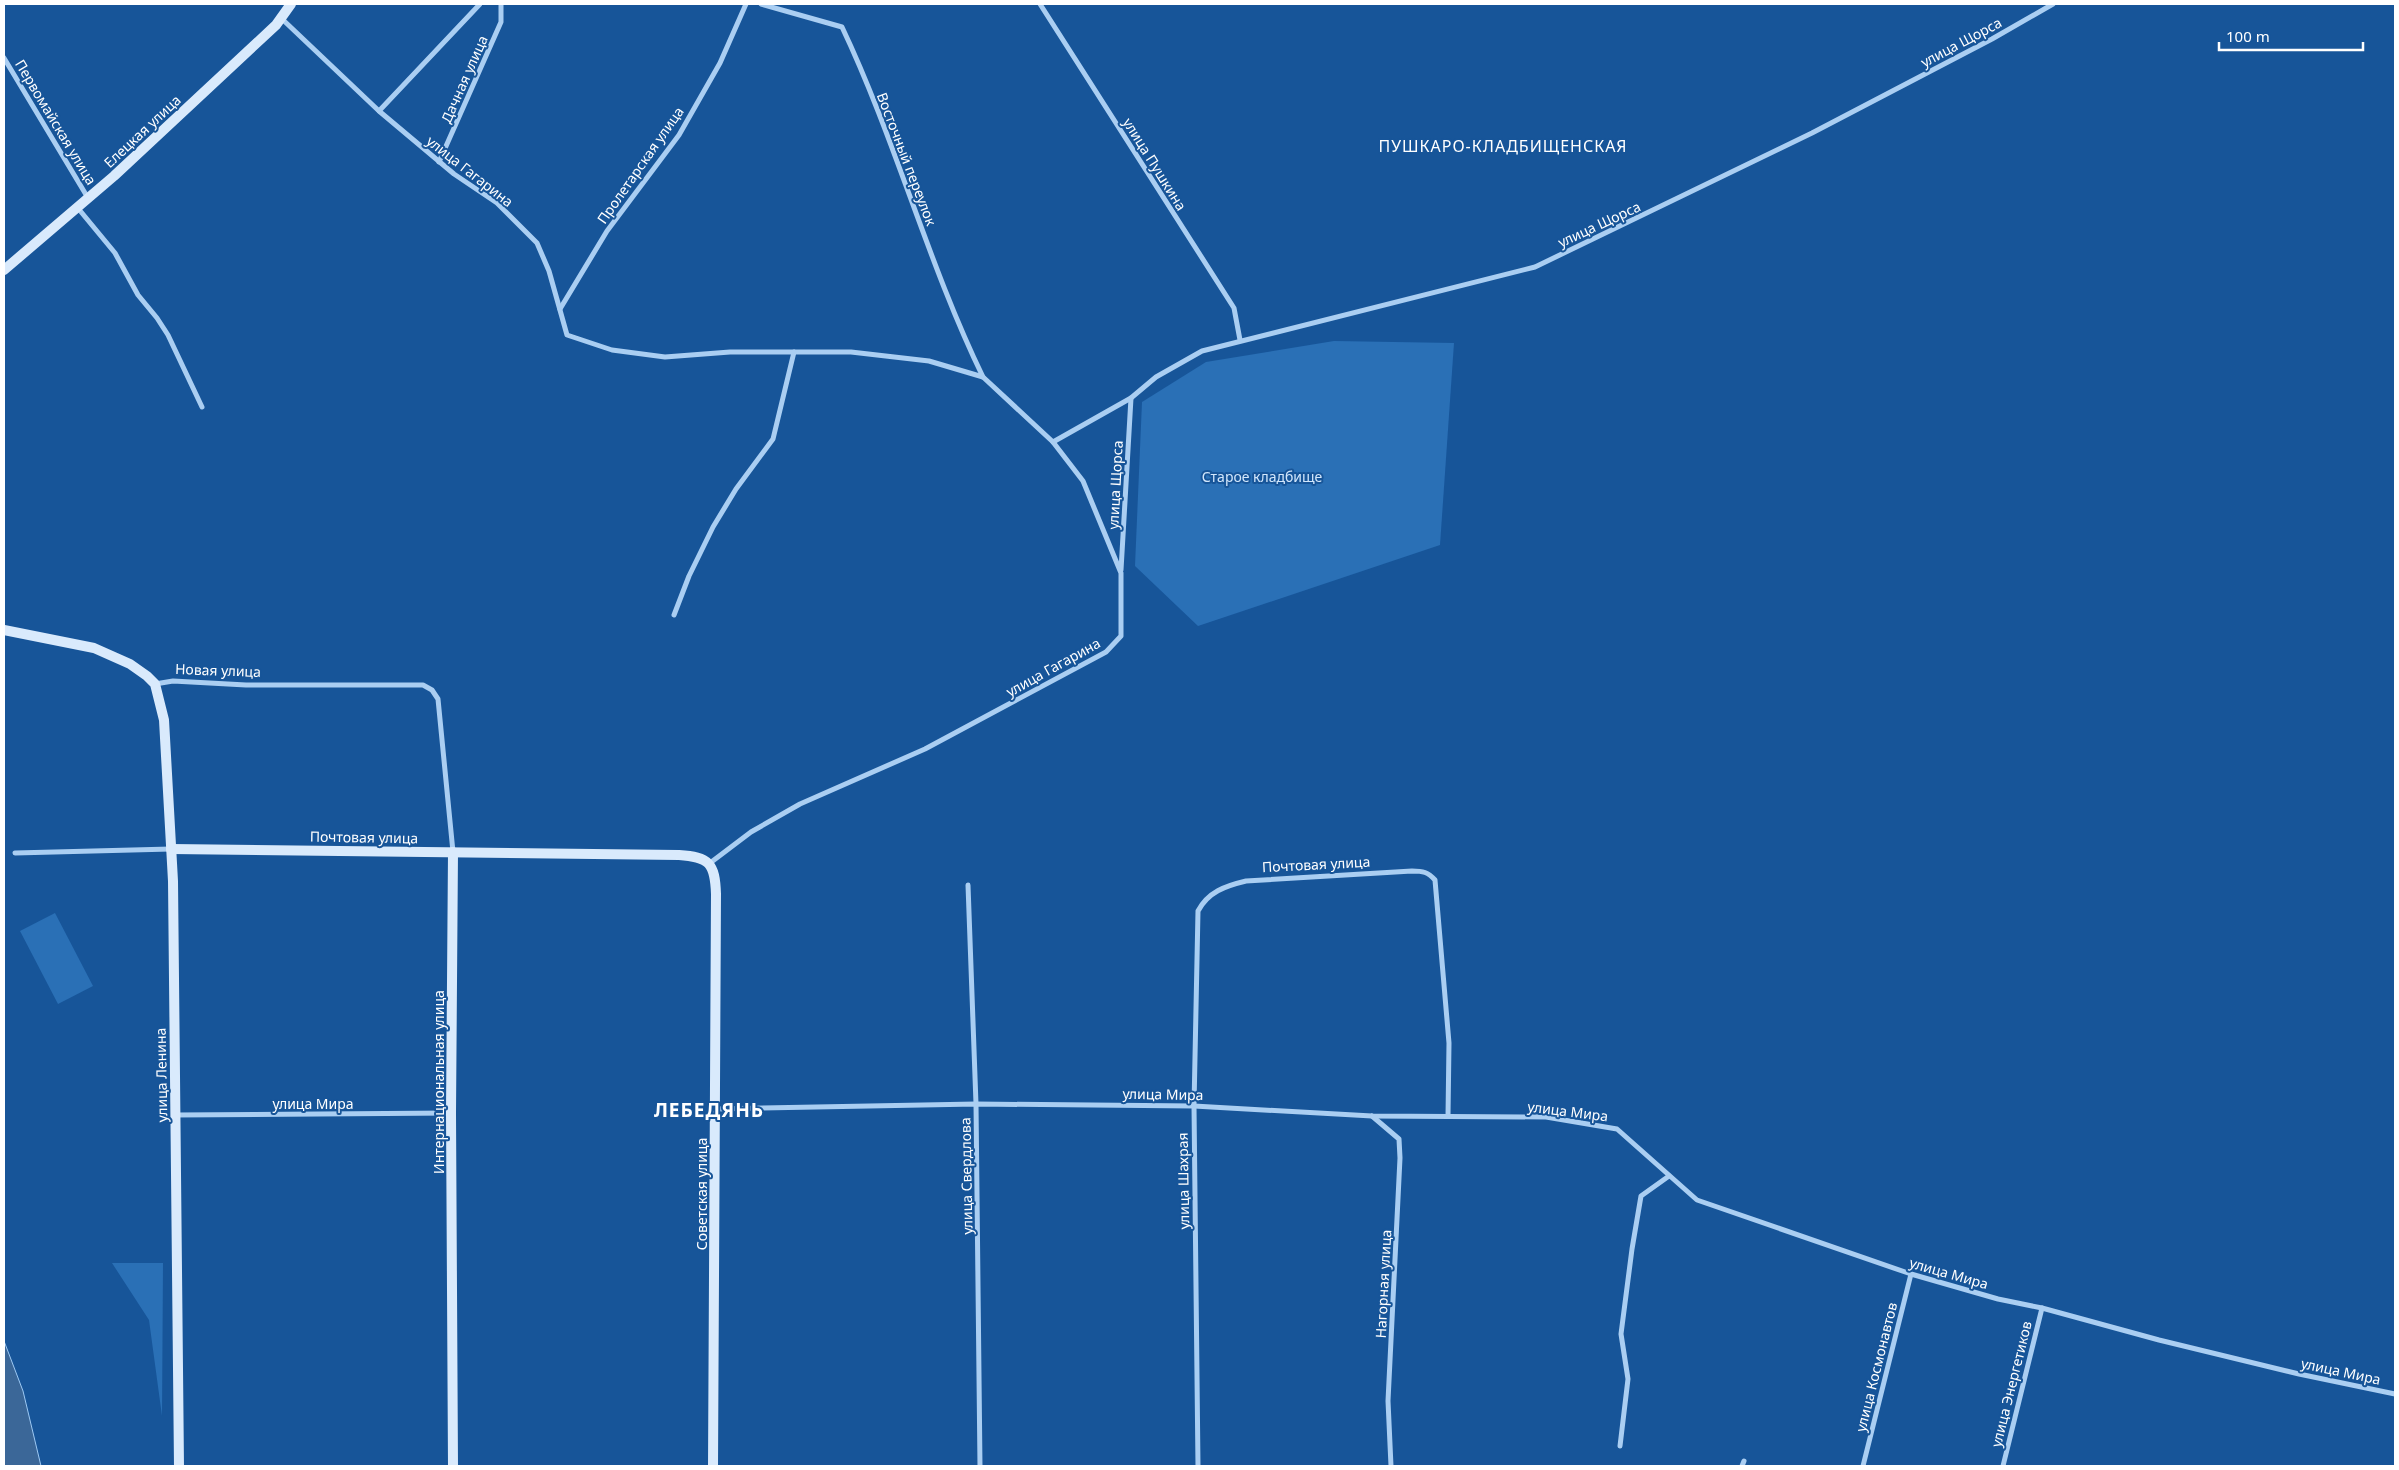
<svg xmlns="http://www.w3.org/2000/svg" width="2399" height="1470" font-family="'Noto Sans',sans-serif">
	<style>
		.green { fill: #2a70b6 }
		.water { fill: #3b6798; stroke: #9dc9f4 }
		.lines { fill: none; stroke-linecap: round; stroke-linejoin: round }
		.street { stroke: #aacef2; stroke-width: 5 }
		.secondary { stroke: #d9eafc; stroke-width: 10 }
		.labels { text-anchor: middle; dominant-baseline: central; stroke-width: 4; stroke-linejoin: round; paint-order: stroke }
		.street-label { font-size: 14px; fill: #fff; stroke: #175599 }
		.park-label { font-size: 14px; fill: #d2e7fc; stroke: #175599 }
		.quarter-label { font-size: 16px; letter-spacing: 1px; fill: #fff; stroke: #175599 }
		.district-label { font-size: 19px; font-weight: bold; letter-spacing: 1px; fill: #fff; stroke: #175599 }
	</style>
	<rect width="100%" height="100%" fill="#175599"/>
	<g class="green">
		<path d="M 1334,341 L 1454,343 L 1440,545 L 1198,626 L 1135,566 L 1142,402 L 1206,362 Z"/>
		<path d="M 55,913 L 93,986 L 58,1004 L 20,931 Z"/>
		<path d="M 112,1263 L 163,1263 L 162,1416 L 149,1320 Z"/>
	</g>
	<path class="water" d="M 4,1341 L 23,1391 L 41,1466 L 4,1466 Z"/>
	<g class="lines">
		<g class="street">
			<path d="M 761,4 L 842,27 C 896,141 928,264 983,377"/>
			<path d="M 1040,4 L 1234,308 L 1240,340"/>
			<path d="M 281,18 L 379,111 L 454,174 L 497,203 L 537,243 L 549,271 L 567,335 L 612,350 L 665,357 L 730,352 L 851,352 L 929,361 L 983,377 L 1053,442 L 1083,481 L 1121,573 L 1121,636 L 1106,652 L 925,749 L 800,804 L 751,832 L 710,863"/>
			<path d="M 4,58 L 88,198"/>
			<path d="M 379,111 L 480,4"/>
			<path d="M 439,162 L 501,22 L 501,4"/>
			<path d="M 77,207 L 115,253 L 138,295 L 157,318 L 168,335 L 202,407"/>
			<path d="M 560,309 L 607,231 L 679,135 L 720,63 L 746,4"/>
			<path d="M 1053,442 L 1131,398 L 1156,377 L 1202,351 L 1535,267 L 1812,133 L 1992,39 L 2053,4"/>
			<path d="M 1121,570 L 1131,398"/>
			<path d="M 674,615 L 689,576 L 713,527 L 736,489 L 773,439 L 794,352"/>
			<path d="M 155,684 L 173,681 L 246,685 L 423,685 L 432,690 L 438,699 L 453,852"/>
			<path d="M 15,853 L 171,849"/>
			<path d="M 968,885 L 976,1104 L 980,1466"/>
			<path d="M 715,1109 L 976,1104 L 1194,1106 L 1372,1116 L 1546,1117 L 1617,1129 L 1697,1200 L 1911,1274 L 1998,1299 L 2042,1308 L 2159,1340 L 2299,1374 L 2395,1394"/>
			<path d="M 175,1115 L 451,1113"/>
			<path d="M 1372,1116 L 1399,1139 L 1400,1158 L 1388,1401 L 1391,1466"/>
			<path d="M 1620,1446 L 1628,1379 L 1621,1334 L 1632,1249 L 1641,1196 L 1669,1176"/>
			<path d="M 1198,1466 L 1194,1106 L 1198,911 C 1208,892 1225,886 1246,881 L 1412,871 C 1423,871 1428,872 1435,880 L 1449,1043 L 1448,1116"/>
			<path d="M 1742,1466 L 1744,1461"/>
			<path d="M 1863,1466 L 1911,1274"/>
			<path d="M 2003,1466 L 2042,1308"/>
		</g>
		<g class="secondary">
			<path d="M 4,270 L 114,176 L 276,25 L 291,4"/>
			<path d="M 4,630 L 94,648 L 130,664 L 147,676 L 155,684 L 164,720 L 173,881 L 179,1466"/>
			<path d="M 171,849 L 679,855 C 709,857 715,863 716,894 L 713,1466"/>
			<path d="M 453,1466 L 451,1113 L 453,852"/>
		</g>
	</g>
	<g class="labels">
		<g class="street-label">
			<text transform="translate(1961 42) rotate(-28)">улица Щорса</text>
			<text transform="translate(464 79) rotate(-66)">Дачная улица</text>
			<text transform="translate(56 122) rotate(59)">Первомайская улица</text>
			<text transform="translate(142 131) rotate(-43)">Елецкая улица</text>
			<text transform="translate(907 159) rotate(69)">Восточный переулок</text>
			<text transform="translate(1155 164) rotate(58)">улица Пушкина</text>
			<text transform="translate(640 165) rotate(-55)">Пролетарская улица</text>
			<text transform="translate(470 171) rotate(38)">улица Гагарина</text>
			<text transform="translate(1599 224) rotate(-25)">улица Щорса</text>
			<text transform="translate(1115 485) rotate(-87)">улица Щорса</text>
			<text transform="translate(1053 667) rotate(-29)">улица Гагарина</text>
			<text transform="translate(218 670) rotate(2)">Новая улица</text>
			<text transform="translate(364 837) rotate(1)">Почтовая улица</text>
			<text transform="translate(1316 864) rotate(-3)">Почтовая улица</text>
			<text transform="translate(161 1075) rotate(-91)">улица Ленина</text>
			<text transform="translate(438 1082) rotate(-90)">Интернациональная улица</text>
			<text transform="translate(1163 1094) rotate(1)">улица Мира</text>
			<text x="313" y="1103">улица Мира</text>
			<text transform="translate(1568 1111) rotate(7)">улица Мира</text>
			<text transform="translate(966 1176) rotate(-91)">улица Свердлова</text>
			<text transform="translate(1183 1181) rotate(-91)">улица Шахрая</text>
			<text transform="translate(701 1194) rotate(-90)">Советская улица</text>
			<text transform="translate(1949 1273) rotate(16)">улица Мира</text>
			<text transform="translate(1383 1284) rotate(-87)">Нагорная улица</text>
			<text transform="translate(1876 1367) rotate(-76)">улица Космонавтов</text>
			<text transform="translate(2341 1371) rotate(12)">улица Мира</text>
			<text transform="translate(2011 1384) rotate(-76)">улица Энергетиков</text>
		</g>
		<g class="park-label">
			<text x="1262" y="476">Старое кладбище</text>
		</g>
		<g class="quarter-label">
			<text x="1503" y="146">ПУШКАРО-КЛАДБИЩЕНСКАЯ</text>
		</g>
		<g class="district-label">
			<text x="709" y="1110">ЛЕБЕДЯНЬ</text>
		</g>
	</g>
	<rect width="2399" height="1470" fill="none" stroke="#ffffff" stroke-width="10"/>
	<path d="M2219 42v8h144v-8" fill="none" stroke="#ffffff" stroke-width="2.5"/>
	<text x="2226" y="42" font-size="15" fill="#ffffff" stroke="#175599" stroke-width="4" paint-order="stroke">100 m</text>
</svg>
